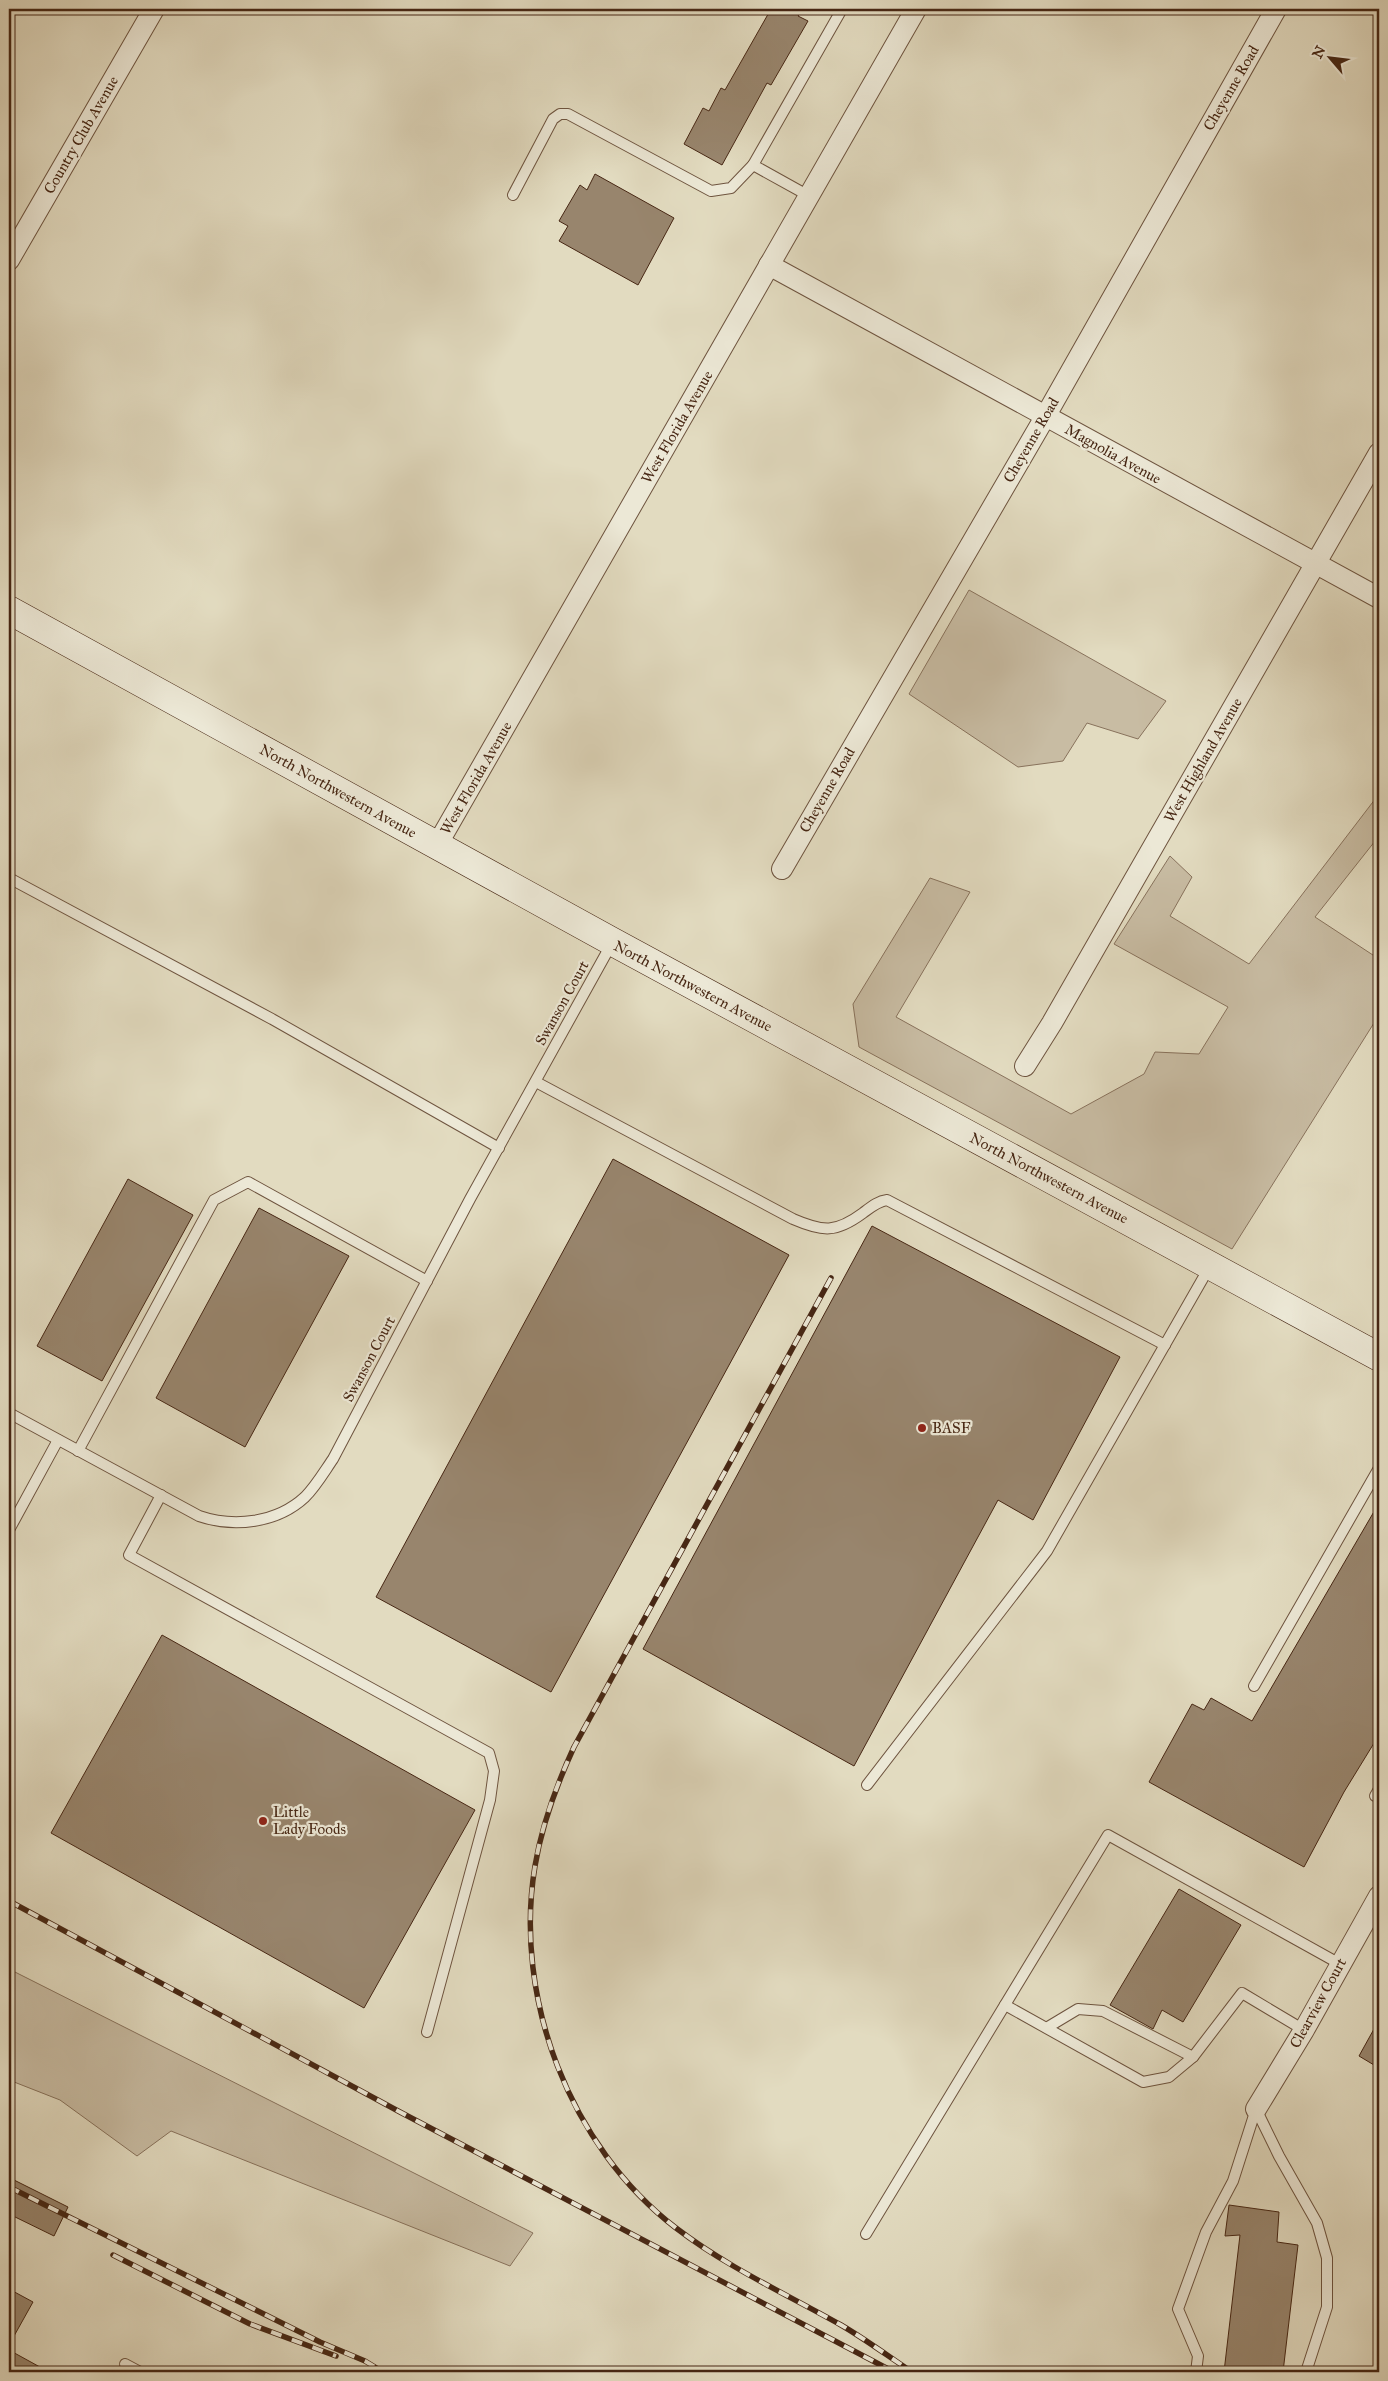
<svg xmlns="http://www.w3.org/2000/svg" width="1388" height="2381" font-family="'IM FELL Great Primer',serif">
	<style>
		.green { fill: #c8bca3; stroke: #88725c }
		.building { fill: #98856d; stroke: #472714 }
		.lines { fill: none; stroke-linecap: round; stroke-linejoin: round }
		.lane-casing { stroke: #6e543f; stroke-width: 12 }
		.street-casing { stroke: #6e543f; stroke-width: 22 }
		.secondary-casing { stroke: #472714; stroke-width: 29 }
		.lane { stroke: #ece8d6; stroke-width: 10 }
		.street { stroke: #ece8d6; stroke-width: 20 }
		.secondary { stroke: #ece8d6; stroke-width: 28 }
		.rail-casing { stroke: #472714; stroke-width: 5.5 }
		.rail { stroke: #ece8d6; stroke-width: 4; stroke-dasharray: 11; stroke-linecap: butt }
		.poi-dot { fill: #8f2418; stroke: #ece8d6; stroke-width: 2 }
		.labels { text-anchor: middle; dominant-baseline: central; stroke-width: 4.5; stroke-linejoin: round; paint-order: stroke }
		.street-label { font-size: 15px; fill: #472714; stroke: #ece8d6 }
		.poi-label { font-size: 15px; fill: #472714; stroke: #ece8d6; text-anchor: start }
	</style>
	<rect width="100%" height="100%" fill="#e2dbc0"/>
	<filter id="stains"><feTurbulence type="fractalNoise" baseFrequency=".004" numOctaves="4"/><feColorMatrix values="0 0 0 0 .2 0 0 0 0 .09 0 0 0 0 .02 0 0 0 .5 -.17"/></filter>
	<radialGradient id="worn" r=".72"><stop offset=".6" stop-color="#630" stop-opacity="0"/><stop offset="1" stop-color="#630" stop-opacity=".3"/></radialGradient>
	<g class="green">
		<path d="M 969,590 L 1166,701 L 1138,739 L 1087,723 L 1063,761 L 1018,767 L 909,694 Z"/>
		<path d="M 1379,794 L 1379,836 L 1315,917 L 1379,959 L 1379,1015 L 1232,1249 L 859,1047 L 853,1004 L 930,878 L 970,892 L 896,1017 L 1071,1114 L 1144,1074 L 1155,1052 L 1199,1054 L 1228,1007 L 1114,944 L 1170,856 L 1192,877 L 1170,916 L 1249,964 Z"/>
		<path d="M 9,1969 L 533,2233 L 510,2266 L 171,2131 L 137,2156 L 60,2100 L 9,2080 Z"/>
	</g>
	<g class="building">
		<path d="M 771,9 L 803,9 L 798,16 L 808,21 L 771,85 L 767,83 L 722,165 L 684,144 L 703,108 L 709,111 L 721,88 L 725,90 Z"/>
		<path d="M 595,174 L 674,218 L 638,285 L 559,241 L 568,226 L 559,221 L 580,185 L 587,190 Z"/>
		<path d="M 613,1159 L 789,1255 L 551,1692 L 376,1597 Z"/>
		<path d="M 128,1179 L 193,1215 L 102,1381 L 37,1346 Z"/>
		<path d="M 259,1208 L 349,1256 L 245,1447 L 156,1398 Z"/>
		<path d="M 872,1226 L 1120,1357 L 1033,1520 L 998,1500 L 854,1766 L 643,1649 Z"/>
		<path d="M 1379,1503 L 1379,1735 L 1344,1792 L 1304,1867 L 1149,1782 L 1192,1704 L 1204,1710 L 1211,1698 L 1252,1721 Z"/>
		<path d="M 162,1635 L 475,1810 L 364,2008 L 51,1833 Z"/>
		<path d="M 1179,1889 L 1241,1925 L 1183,2022 L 1162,2010 L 1153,2029 L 1110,2005 Z"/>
		<path d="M 1379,2020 L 1379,2068 L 1359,2056 Z"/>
		<path d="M 14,2180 L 68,2207 L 54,2236 L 9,2214 L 9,2191 Z"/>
		<path d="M 1229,2205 L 1279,2212 L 1277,2242 L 1298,2245 L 1283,2372 L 1224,2372 L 1240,2235 L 1225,2236 Z"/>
		<path d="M 9,2289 L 33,2302 L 9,2345 Z"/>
		<path d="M 9,2350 L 49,2372 L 9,2372 Z"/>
	</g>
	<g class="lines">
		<g class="lane-casing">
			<g id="lane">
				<path d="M 513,195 L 553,119 L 560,114 L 568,114 L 711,191 L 731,188 L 753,165"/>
				<path d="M 809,196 L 753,165 L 842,9"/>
				<path d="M 9,878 L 272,1019 L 499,1148"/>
				<path d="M 536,1082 L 793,1219 C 823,1232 836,1233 863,1213 C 871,1207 878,1201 887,1200 L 1165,1345"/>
				<path d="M 9,1413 L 199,1516 C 234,1528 277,1523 305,1497 C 316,1486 324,1472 333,1459 L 470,1199 L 612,943"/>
				<path d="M 78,1451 L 214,1200 L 248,1182 L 427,1281"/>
				<path d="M 161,1495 L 129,1555 L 489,1753 L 494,1771 L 490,1800 L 427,2032"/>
				<path d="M 9,1530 L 58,1440"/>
				<path d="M 1254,1686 L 1379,1468"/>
				<path d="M 867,1785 L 1047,1551 L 1210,1266"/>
				<path d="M 1375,1796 L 1379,1789"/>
				<path d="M 1005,2005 L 1143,2082 L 1169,2077 L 1193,2057 L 1242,1993 L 1304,2030"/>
				<path d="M 1048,2027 L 1078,2009 L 1103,2011 L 1193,2057"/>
				<path d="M 1256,2109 L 1279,2156 L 1317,2223 L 1327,2258 L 1327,2307 L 1306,2372"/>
				<path d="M 866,2234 L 1108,1835 L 1340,1964"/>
				<path d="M 125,2364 L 140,2372"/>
				<path d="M 1196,2372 L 1198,2356 L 1178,2309 L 1206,2232 L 1233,2181 L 1256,2109"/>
			</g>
		</g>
		<g class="street-casing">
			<g id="street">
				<path d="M 9,260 L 154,9"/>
				<path d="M 769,265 L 1379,598"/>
				<path d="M 437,845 L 916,9"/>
				<path d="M 782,869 L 1045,417 L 1276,9"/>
				<path d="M 1025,1066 L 1052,1023 L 1379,453"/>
				<path d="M 1256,2109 L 1304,2030 L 1379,1896"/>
			</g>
		</g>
		<g class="secondary-casing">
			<path id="secondary" d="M 9,610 L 613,942 L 1379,1357"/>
		</g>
		<use href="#lane" class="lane"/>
		<use href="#street" class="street"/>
		<use href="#secondary" class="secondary"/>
		<g class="rail-casing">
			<g id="rail">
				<path d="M 831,1278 L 574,1747 C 556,1786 542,1824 535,1866 C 513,1998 570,2147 676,2228 C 727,2267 786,2294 841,2325 C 865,2339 888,2356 912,2372"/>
				<path d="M 9,1901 L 400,2112 L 894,2372"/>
				<path d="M 9,2187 L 320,2342 L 365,2361 L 383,2372"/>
				<path d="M 113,2255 L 250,2324 L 336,2356"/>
			</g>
		</g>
		<use href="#rail" class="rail"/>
	</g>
	<g class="poi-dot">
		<circle cx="922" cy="1428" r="5"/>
		<circle cx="263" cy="1821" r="5"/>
	</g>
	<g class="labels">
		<g class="street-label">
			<text transform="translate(1231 88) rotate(-60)">Cheyenne Road</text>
			<text transform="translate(81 135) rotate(-60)">Country Club Avenue</text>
			<text transform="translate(677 427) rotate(-60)">West Florida Avenue</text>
			<text transform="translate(1031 440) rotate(-60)">Cheyenne Road</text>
			<text transform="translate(1113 454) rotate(29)">Magnolia Avenue</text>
			<text transform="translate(1203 760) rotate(-60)">West Highland Avenue</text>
			<text transform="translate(476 778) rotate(-60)">West Florida Avenue</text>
			<text transform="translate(827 790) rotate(-60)">Cheyenne Road</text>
			<text transform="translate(338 791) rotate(29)">North Northwestern Avenue</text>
			<text transform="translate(693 986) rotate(28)">North Northwestern Avenue</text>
			<text transform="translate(562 1003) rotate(-61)">Swanson Court</text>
			<text transform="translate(1049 1178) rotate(28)">North Northwestern Avenue</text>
			<text transform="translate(369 1359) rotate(-62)">Swanson Court</text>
			<text transform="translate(1318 2003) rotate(-61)">Clearview Court</text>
		</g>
		<g class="poi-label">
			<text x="932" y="1428">BASF</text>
			<text x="273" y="1812">Little<tspan x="273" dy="17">Lady Foods</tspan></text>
		</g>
	</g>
	<rect width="1388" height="2381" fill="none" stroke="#e2dbc0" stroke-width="30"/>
	<rect x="10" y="10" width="1368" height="2361" fill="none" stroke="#472714" stroke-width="2.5"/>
	<rect x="15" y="15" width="1358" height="2351" fill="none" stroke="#472714"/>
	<g transform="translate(1330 58) rotate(298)" stroke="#ece8d6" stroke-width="4" paint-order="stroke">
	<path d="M0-4L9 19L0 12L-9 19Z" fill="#472714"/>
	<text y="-8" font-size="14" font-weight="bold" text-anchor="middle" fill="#472714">N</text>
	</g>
	<rect width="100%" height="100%" filter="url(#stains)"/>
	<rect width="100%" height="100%" fill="url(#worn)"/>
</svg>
